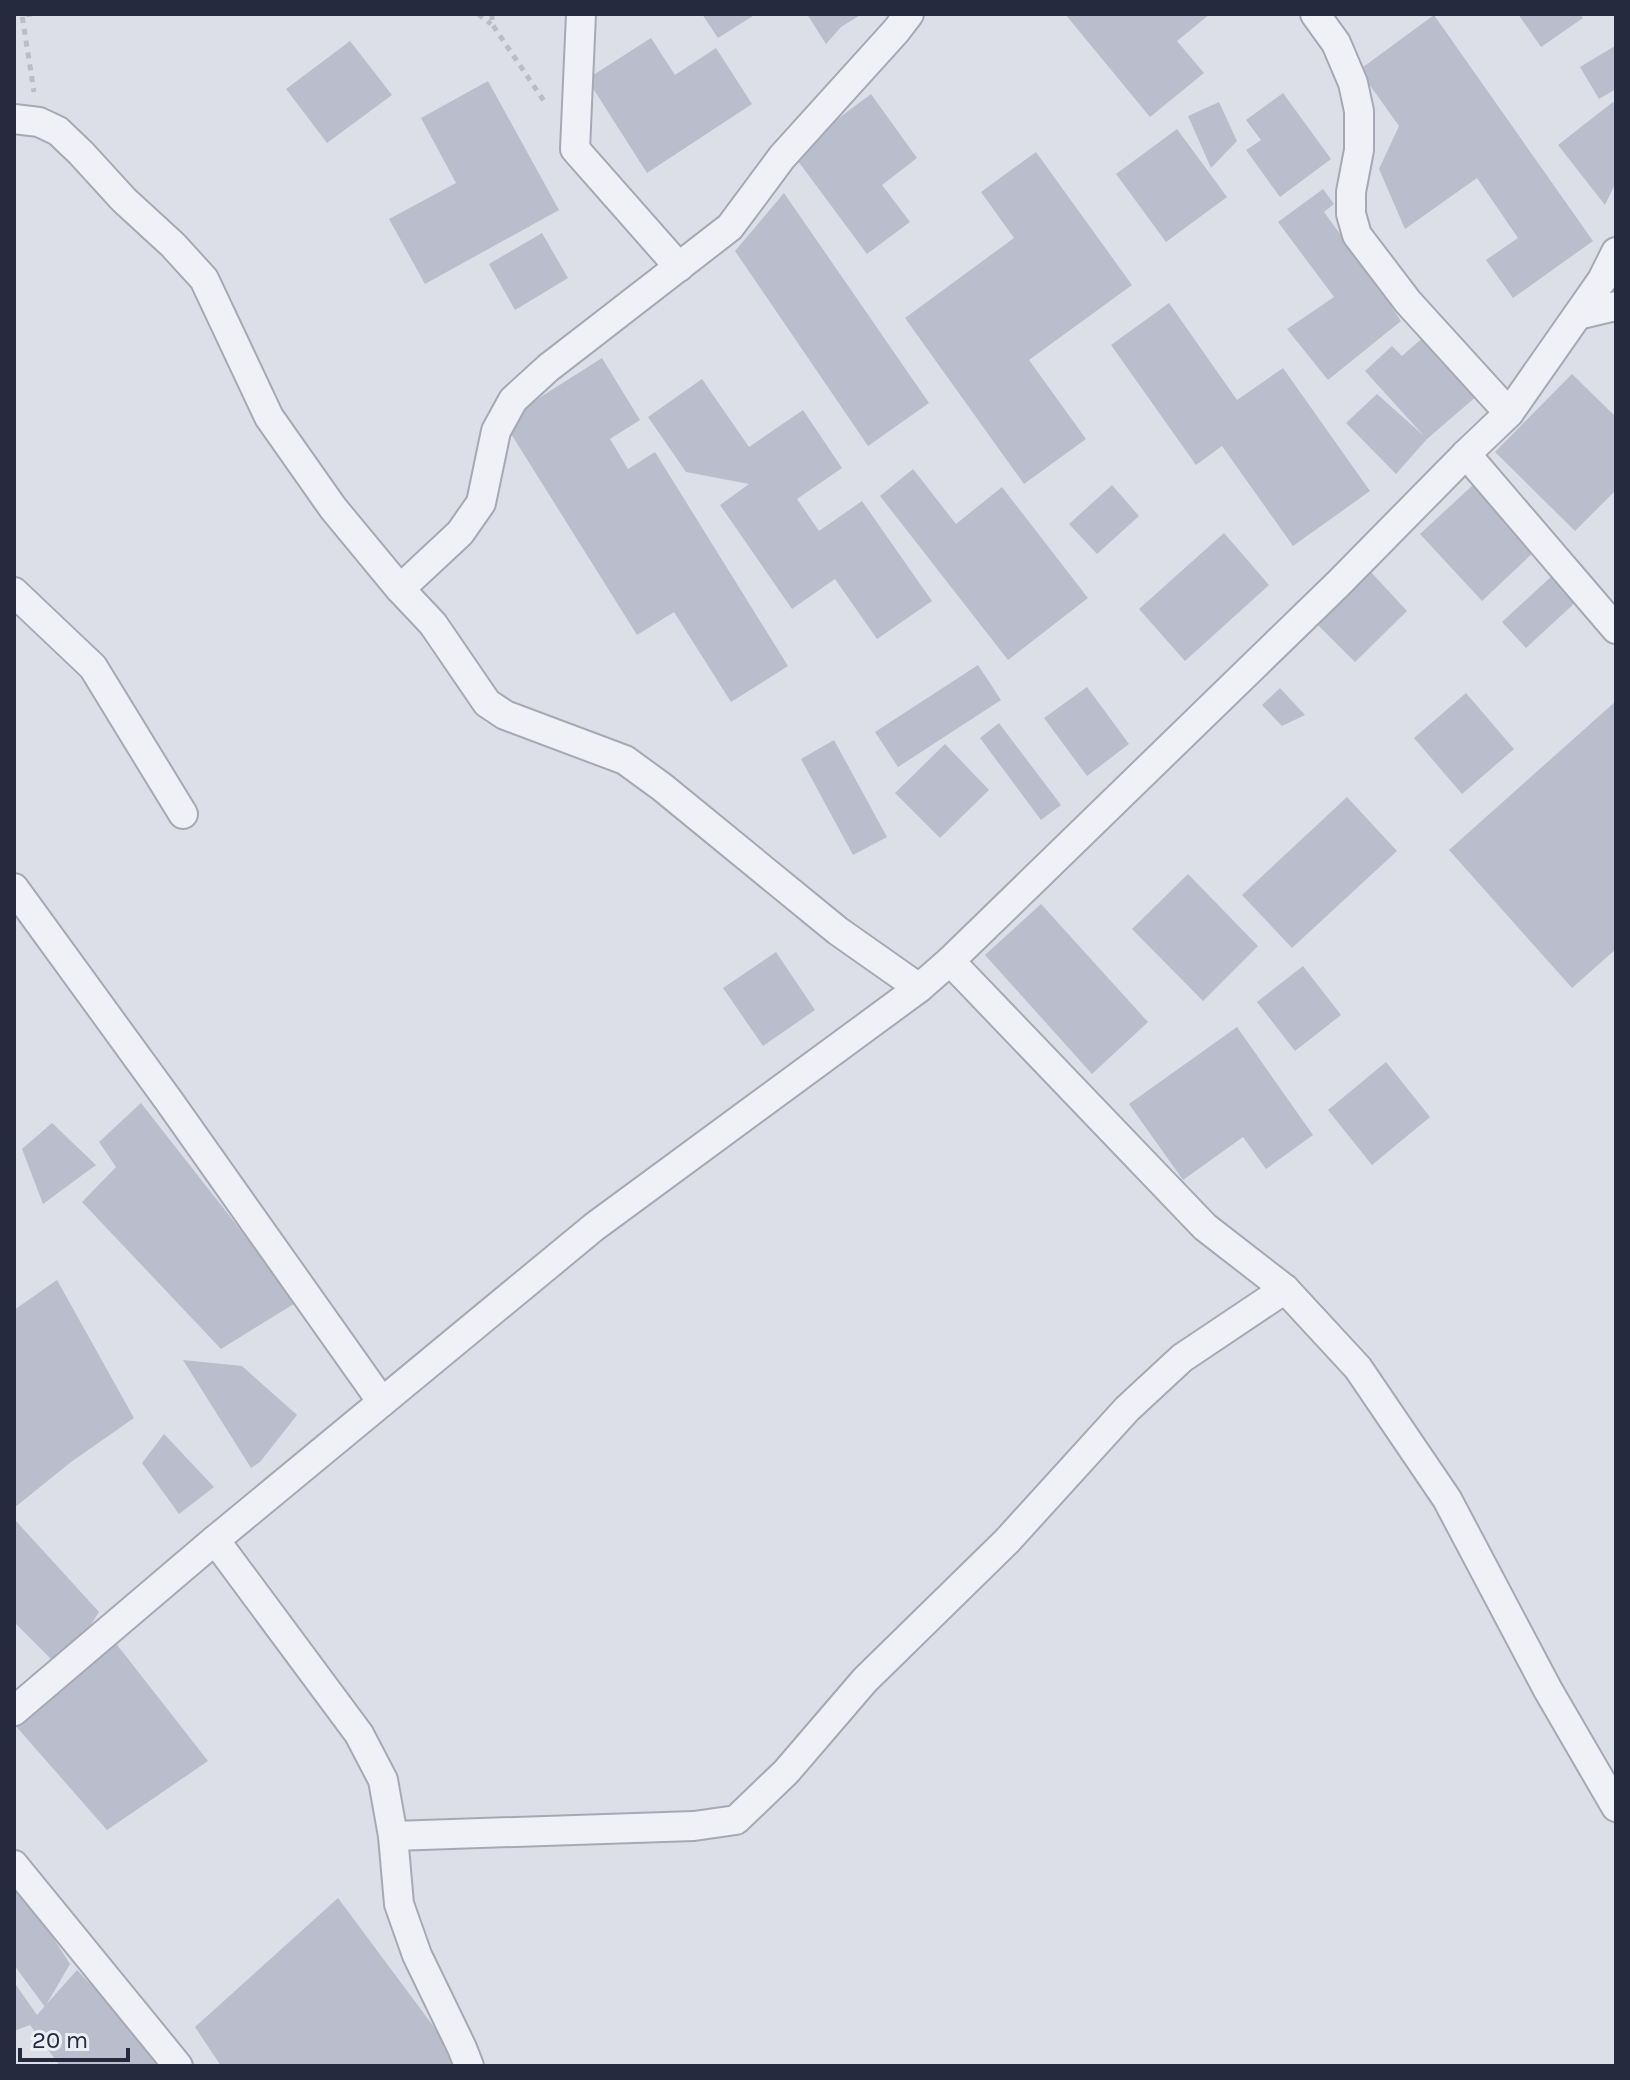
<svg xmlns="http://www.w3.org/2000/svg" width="1630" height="2080" font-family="Karla,sans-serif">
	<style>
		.building { fill: #babdcb }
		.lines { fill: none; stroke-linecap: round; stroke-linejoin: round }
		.minor-casing { stroke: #a6a9b5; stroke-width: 32 }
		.path { stroke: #bbbdc6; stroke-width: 5; stroke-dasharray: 6 6; stroke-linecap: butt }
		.minor { stroke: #f0f1f6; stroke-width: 28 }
	</style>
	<rect width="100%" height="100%" fill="#dddfe8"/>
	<g class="building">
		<path d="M 702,14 L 756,14 L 718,38 Z"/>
		<path d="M 807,14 L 862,14 L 841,27 L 826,44 Z"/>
		<path d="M 1065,14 L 1210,14 L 1177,41 L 1204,73 L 1150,117 Z"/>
		<path d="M 1518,14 L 1580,14 L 1583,18 L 1541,47 Z"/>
		<path d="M 1434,15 L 1593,241 L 1513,298 L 1486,260 L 1518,238 L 1477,178 L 1405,229 L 1379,169 L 1399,126 L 1359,70 Z"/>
		<path d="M 651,38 L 675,75 L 716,48 L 752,104 L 647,173 L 587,79 Z"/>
		<path d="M 350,41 L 392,95 L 327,143 L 286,89 Z"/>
		<path d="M 1615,46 L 1616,89 L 1599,99 L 1580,67 Z"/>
		<path d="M 488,81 L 559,210 L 425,284 L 389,219 L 456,183 L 421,118 Z"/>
		<path d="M 1283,93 L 1331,159 L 1280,197 L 1246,150 L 1261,140 L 1246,120 Z"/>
		<path d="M 871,94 L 917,158 L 882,185 L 910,222 L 867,254 L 792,153 Z"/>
		<path d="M 1219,102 L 1237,141 L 1211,168 L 1188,116 Z"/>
		<path d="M 1613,102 L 1616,106 L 1616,182 L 1605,205 L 1558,145 Z"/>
		<path d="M 1177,129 L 1227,197 L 1166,242 L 1116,174 Z"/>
		<path d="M 1036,152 L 1132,285 L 1029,360 L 1086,439 L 1024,484 L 905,318 L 1014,238 L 981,192 Z"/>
		<path d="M 1323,189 L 1334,204 L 1324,212 L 1368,272 L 1401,321 L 1328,380 L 1287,329 L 1334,297 L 1278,222 Z"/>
		<path d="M 784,193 L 929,403 L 868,446 L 735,251 Z"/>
		<path d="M 542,233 L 568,278 L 515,310 L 489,264 Z"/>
		<path d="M 1169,303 L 1237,400 L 1283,368 L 1370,491 L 1293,546 L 1222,446 L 1196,465 L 1111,345 Z"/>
		<path d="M 1426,335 L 1478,395 L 1427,439 L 1396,474 L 1346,423 L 1377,394 L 1424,436 L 1365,371 L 1392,346 L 1402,356 Z"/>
		<path d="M 602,358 L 640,420 L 610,439 L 628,469 L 655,452 L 788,666 L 731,702 L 674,612 L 637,635 L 503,421 Z"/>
		<path d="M 1572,374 L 1616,417 L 1616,490 L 1575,531 L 1495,452 Z"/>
		<path d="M 702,379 L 749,447 L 803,410 L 842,468 L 797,499 L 819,531 L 862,501 L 932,601 L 877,639 L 835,579 L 792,609 L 720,505 L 749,484 L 686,472 L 648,417 Z"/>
		<path d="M 913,469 L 956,524 L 1002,487 L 1088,598 L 1008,660 L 880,496 Z"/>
		<path d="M 1474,484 L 1536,550 L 1482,601 L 1420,534 Z"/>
		<path d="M 1112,485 L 1139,516 L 1097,554 L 1069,524 Z"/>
		<path d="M 1224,533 L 1269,585 L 1185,661 L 1139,609 Z"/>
		<path d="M 1369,570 L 1407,611 L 1355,662 L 1315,622 Z"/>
		<path d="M 1554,574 L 1578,600 L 1526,648 L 1502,622 Z"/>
		<path d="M 978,665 L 1001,700 L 898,767 L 875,732 Z"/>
		<path d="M 1087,687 L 1129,744 L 1087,776 L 1044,718 Z"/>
		<path d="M 1280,688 L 1305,715 L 1282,726 L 1262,705 Z"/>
		<path d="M 1466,693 L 1514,749 L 1462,794 L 1414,738 Z"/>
		<path d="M 1616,701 L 1616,949 L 1572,988 L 1449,850 Z"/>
		<path d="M 999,723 L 1061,805 L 1041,820 L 980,738 Z"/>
		<path d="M 834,740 L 887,837 L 853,855 L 801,759 Z"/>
		<path d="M 945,744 L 989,790 L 940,838 L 895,793 Z"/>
		<path d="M 1347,797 L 1397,851 L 1292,948 L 1242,895 Z"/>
		<path d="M 1188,874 L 1258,946 L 1203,1001 L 1132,929 Z"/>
		<path d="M 1041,904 L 1148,1022 L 1092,1074 L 985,955 Z"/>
		<path d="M 776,952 L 815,1010 L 763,1046 L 723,988 Z"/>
		<path d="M 1303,966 L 1341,1015 L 1295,1051 L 1257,1002 Z"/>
		<path d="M 1237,1027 L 1313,1135 L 1266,1169 L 1243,1137 L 1183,1180 L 1129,1104 Z"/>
		<path d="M 1386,1062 L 1430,1117 L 1372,1165 L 1328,1110 Z"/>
		<path d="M 141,1103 L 297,1302 L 221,1349 L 82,1202 L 116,1167 L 99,1142 Z"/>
		<path d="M 52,1123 L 96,1165 L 43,1204 L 22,1149 Z"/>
		<path d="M 57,1280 L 134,1418 L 71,1462 L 14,1508 L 14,1310 Z"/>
		<path d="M 183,1360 L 242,1366 L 297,1415 L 260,1462 L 251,1468 Z"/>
		<path d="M 164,1434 L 214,1487 L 179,1514 L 142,1463 Z"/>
		<path d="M 16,1521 L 99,1612 L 62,1670 L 14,1622 L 14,1522 Z"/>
		<path d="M 107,1632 L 208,1761 L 107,1830 L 14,1724 Z"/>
		<path d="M 14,1877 L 70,1964 L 45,2007 L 14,1965 Z"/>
		<path d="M 338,1898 L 463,2066 L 221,2066 L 195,2027 Z"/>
		<path d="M 77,1970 L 163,2060 L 155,2066 L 60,2066 L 30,2025 L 14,2031 L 14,1982 L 37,2015 Z"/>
	</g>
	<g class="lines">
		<g class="minor-casing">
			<g id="minor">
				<path d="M 581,14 L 575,149 L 679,267"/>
				<path d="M 1315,14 L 1336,43 L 1353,83 L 1359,111 L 1359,150 L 1351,192 L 1351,214 L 1357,235 L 1408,302 L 1509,413"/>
				<path d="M 14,119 L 39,122 L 58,131 L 81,153 L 124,200 L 173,245 L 204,279 L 269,417 L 333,508 L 400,589 L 433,624 L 487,703 L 505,715 L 625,760 L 662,787 L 838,931 L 919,988"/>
				<path d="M 1578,315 L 1616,306"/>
				<path d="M 1466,454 L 1616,629"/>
				<path d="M 400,589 L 460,533 L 481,503 L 496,431 L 513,400 L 548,368 L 730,227 L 782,157 L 896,31 L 909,14"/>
				<path d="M 14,592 L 93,667 L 183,814"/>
				<path d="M 14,888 L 169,1101 L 382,1402"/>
				<path d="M 950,961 L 1205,1227 L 1285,1289 L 1358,1368 L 1447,1499 L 1548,1690 L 1616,1807"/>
				<path d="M 215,1540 L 359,1734 L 383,1780 L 393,1836 L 399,1904 L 417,1955 L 462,2048 L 469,2066"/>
				<path d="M 14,1711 L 215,1540 L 594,1227 L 919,988 L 950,961 L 1338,584 L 1466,454 L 1509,413 L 1602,280 L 1616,252"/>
				<path d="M 393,1836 L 694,1826 L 736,1820 L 786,1772 L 865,1680 L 1007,1541 L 1127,1409 L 1182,1358 L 1285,1289"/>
				<path d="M 14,1865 L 178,2066"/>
			</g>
		</g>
		<g class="path">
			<path d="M 32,14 L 22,15 L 34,92"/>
			<path d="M 478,14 L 491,24"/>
			<path d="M 492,14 L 492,24 L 544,101"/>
		</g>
		<use href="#minor" class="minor"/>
	</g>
	<rect width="1630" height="2080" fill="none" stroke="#262a3f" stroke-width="32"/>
	<path d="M20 2048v12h108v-12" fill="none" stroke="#262a3f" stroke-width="4"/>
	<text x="32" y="2048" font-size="24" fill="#262a3f" stroke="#eceef5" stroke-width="6" paint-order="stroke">20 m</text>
</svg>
